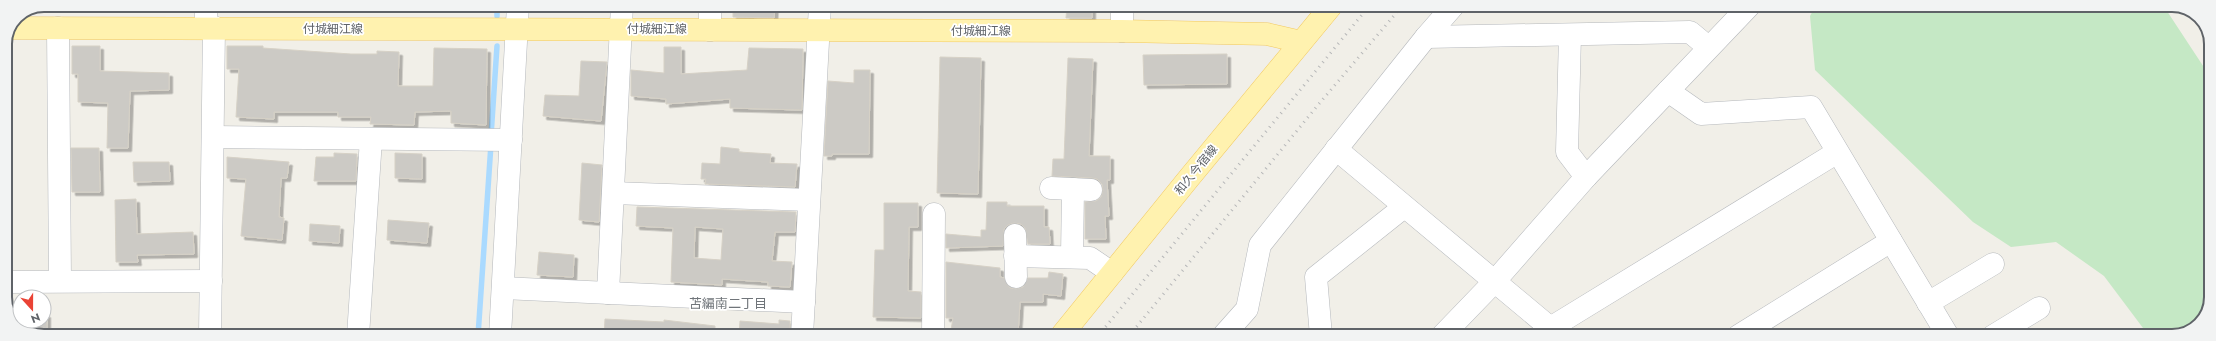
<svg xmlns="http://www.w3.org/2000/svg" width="2216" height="341" font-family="Jost,'Noto Sans JP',sans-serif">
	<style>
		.green { fill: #c5e8c5 }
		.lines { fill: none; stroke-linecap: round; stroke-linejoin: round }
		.stream { stroke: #aadaff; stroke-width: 5.5 }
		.building { fill: #cccac5; stroke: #d6d1c6; fill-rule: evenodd; filter: url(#shadow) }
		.minor-casing { stroke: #b5b8bc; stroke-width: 23 }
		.major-casing { stroke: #f2c960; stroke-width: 23 }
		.minor { stroke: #fff; stroke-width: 22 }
		.major { stroke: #fff2af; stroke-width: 22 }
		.rail { stroke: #b6b7b8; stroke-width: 3; stroke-dasharray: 1 5; stroke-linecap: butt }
		.labels { text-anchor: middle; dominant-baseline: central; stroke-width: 3.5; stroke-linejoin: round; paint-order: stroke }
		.street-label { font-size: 12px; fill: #5f6368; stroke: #fff }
		.neighbourhood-label { font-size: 13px; fill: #70757a; stroke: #fff }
		.rim { fill: none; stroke: #5f6368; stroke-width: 2 }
	</style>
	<defs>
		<filter id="shadow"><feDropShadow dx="3.5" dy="3.5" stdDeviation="0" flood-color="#0004"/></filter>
	</defs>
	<rect width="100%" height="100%" fill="#f1efe8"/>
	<path class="green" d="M 1816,5 L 2163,5 L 2211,78 L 2211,303 L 2198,327 L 2172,336 L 2149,336 L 2104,276 L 2056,242 L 2011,247 L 1973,222 L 1815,70 L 1810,16 Z"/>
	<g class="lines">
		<g class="stream">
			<path d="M 497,5 L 497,16"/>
			<path d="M 491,136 L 497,46"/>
			<path d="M 478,336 L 491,144"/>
		</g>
	</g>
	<g class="building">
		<path d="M 733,5 L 775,5 L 774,18 L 733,17 Z"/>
		<path d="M 1067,5 L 1092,5 L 1092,18 L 1066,18 Z"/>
		<path d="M 72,46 L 100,46 L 100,71 L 169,73 L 169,90 L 130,91 L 128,148 L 107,148 L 108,103 L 78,102 L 78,74 L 72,74 Z"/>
		<path d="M 227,46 L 263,46 L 263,48 L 351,54 L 377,54 L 377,51 L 399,52 L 398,86 L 433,86 L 434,48 L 487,49 L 486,125 L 451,123 L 451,111 L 415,112 L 414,125 L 370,124 L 371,117 L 338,117 L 338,112 L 274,112 L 274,119 L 236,117 L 239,69 L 227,69 Z"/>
		<path d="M 664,47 L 681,47 L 681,74 L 747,70 L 749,48 L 803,49 L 802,110 L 730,108 L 730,99 L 666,104 L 666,99 L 631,96 L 631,70 L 664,73 Z"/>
		<path d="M 1227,54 L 1227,84 L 1144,85 L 1143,55 Z"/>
		<path d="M 940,57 L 981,58 L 978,194 L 937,193 Z"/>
		<path d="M 1068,58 L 1093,59 L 1089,156 L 1110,156 L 1110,180 L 1107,180 L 1109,216 L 1105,216 L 1106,239 L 1085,239 L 1085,202 L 1096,201 L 1101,197 L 1103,190 L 1102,184 L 1097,179 L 1092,178 L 1052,176 L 1053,159 L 1064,159 Z"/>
		<path d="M 581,61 L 607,62 L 601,121 L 543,116 L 545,95 L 579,96 Z"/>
		<path d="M 854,70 L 870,70 L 869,154 L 832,154 L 832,156 L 824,156 L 828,81 L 854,83 Z"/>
		<path d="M 721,147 L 739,149 L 739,152 L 771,154 L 770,163 L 797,164 L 795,187 L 705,184 L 706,179 L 701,179 L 702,163 L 720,164 Z"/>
		<path d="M 71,148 L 99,148 L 100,192 L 72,192 Z"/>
		<path d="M 334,153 L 357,154 L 356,181 L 314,181 L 316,157 L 334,157 Z"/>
		<path d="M 395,153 L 422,154 L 422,179 L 395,178 Z"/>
		<path d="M 227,157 L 289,162 L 287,178 L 281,178 L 279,217 L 284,218 L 282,240 L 241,236 L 246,179 L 227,178 Z"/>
		<path d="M 133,162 L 169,162 L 170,181 L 134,182 Z"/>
		<path d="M 582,163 L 602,165 L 599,222 L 579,220 Z"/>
		<path d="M 136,199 L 137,234 L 193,232 L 194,254 L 137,255 L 138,262 L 116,262 L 115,200 Z"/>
		<path d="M 987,202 L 1007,202 L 1007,206 L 1044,206 L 1044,227 L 1049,227 L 1050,244 L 1028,244 L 1025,228 L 1021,224 L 1014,223 L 1008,225 L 1004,229 L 1003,246 L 946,248 L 946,234 L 981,237 L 981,230 L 986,230 Z"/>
		<path d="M 884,203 L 918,203 L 918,227 L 909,227 L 908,291 L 921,292 L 921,318 L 873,317 L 875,250 L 884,250 Z"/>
		<path d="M 637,207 L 796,212 L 795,232 L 775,232 L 772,261 L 792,262 L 790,287 L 768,286 L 768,282 L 722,279 L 722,285 L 671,282 L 673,228 L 636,226 ZM 695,227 L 723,229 L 721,260 L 694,258 Z"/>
		<path d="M 388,220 L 429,223 L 427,243 L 387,240 Z"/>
		<path d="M 310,224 L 340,226 L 339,243 L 309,241 Z"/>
		<path d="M 539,252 L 574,255 L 573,277 L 537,275 Z"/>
		<path d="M 946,262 L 1000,268 L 1000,277 L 1004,278 L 1010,288 L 1016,289 L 1023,287 L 1028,278 L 1048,278 L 1049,272 L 1063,274 L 1061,296 L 1043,294 L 1043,302 L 1020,302 L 1018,334 L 950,336 L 953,318 L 946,318 Z"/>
		<path d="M 11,314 L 20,314 L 20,321 L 44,321 L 44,314 L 47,314 L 47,336 L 38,336 L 16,324 Z"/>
		<path d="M 605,319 L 664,322 L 664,320 L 715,326 L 715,336 L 604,336 Z"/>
		<path d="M 779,320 L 790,321 L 790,336 L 739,336 L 740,321 L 779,324 Z"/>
	</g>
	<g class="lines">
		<g class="minor-casing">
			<g id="minor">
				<path d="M 710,5 L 710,30"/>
				<path d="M 58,28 L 60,281"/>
				<path d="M 206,28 L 206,5"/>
				<path d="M 1122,31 L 1122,5"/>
				<path d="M 1570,35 L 1567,152 L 1586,177"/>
				<path d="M 1426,37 L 1690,32 L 1708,47"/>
				<path d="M 1668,91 L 1701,114 L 1811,107 L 1948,336"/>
				<path d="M 213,137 L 511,140"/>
				<path d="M 1336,149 L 1560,336"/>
				<path d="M 1051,188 L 1091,190"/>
				<path d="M 613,193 L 809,200"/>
				<path d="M 1015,235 L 1016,277"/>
				<path d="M 1015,256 L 1090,258 L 1112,273"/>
				<path d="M 1072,257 L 1073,189"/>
				<path d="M 5,282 L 211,281"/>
				<path d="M 503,288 L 804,302"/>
				<path d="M 608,293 L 622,5"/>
				<path d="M 1928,303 L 1993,264"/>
				<path d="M 1552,327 L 1836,153"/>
				<path d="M 210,336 L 214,27"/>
				<path d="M 358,336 L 371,139"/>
				<path d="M 500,336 L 518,5"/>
				<path d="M 802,336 L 820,5"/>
				<path d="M 933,336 L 934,214"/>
				<path d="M 1223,336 L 1247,309 L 1260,245 L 1426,37 L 1454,5"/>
				<path d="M 1321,336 L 1316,277 L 1404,207"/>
				<path d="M 1442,336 L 1494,282 L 1586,177 L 1750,5"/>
				<path d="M 1738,336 L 1891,241"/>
				<path d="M 1993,336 L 2039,308"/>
			</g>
		</g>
		<g class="major-casing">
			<g id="major">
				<path d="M 12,28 L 1122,31 L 1267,34 L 1301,42"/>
				<path d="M 1061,336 L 1189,178 L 1332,5"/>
			</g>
		</g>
		<use href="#minor" class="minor"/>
		<use href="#major" class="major"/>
		<g class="rail">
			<path d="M 1098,336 L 1370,5"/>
			<path d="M 1129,336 L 1318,105 L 1403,5"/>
		</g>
	</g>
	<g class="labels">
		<g class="street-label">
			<text x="333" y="29">付城細江線</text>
			<text x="657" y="29">付城細江線</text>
			<text x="981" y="31">付城細江線</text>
			<text transform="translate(1196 170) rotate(-51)">和久今宿線</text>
		</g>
		<g class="neighbourhood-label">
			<text x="728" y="303">苫編南二丁目</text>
		</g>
	</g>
	<path d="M0 0H2216V341H0ZM44 12H2172A32 32 0 0 1 2204 44V297A32 32 0 0 1 2172 329H44A32 32 0 0 1 12 297V44A32 32 0 0 1 44 12Z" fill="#f2f3f3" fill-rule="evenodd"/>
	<path class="rim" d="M44 12H2172A32 32 0 0 1 2204 44V297A32 32 0 0 1 2172 329H44A32 32 0 0 1 12 297V44A32 32 0 0 1 44 12Z"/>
	<g transform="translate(32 309) rotate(159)"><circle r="19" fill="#ffffff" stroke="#bfc1c3"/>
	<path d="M0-3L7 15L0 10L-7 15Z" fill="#ea4335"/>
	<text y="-6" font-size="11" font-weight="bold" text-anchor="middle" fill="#5f6368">N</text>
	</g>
</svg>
